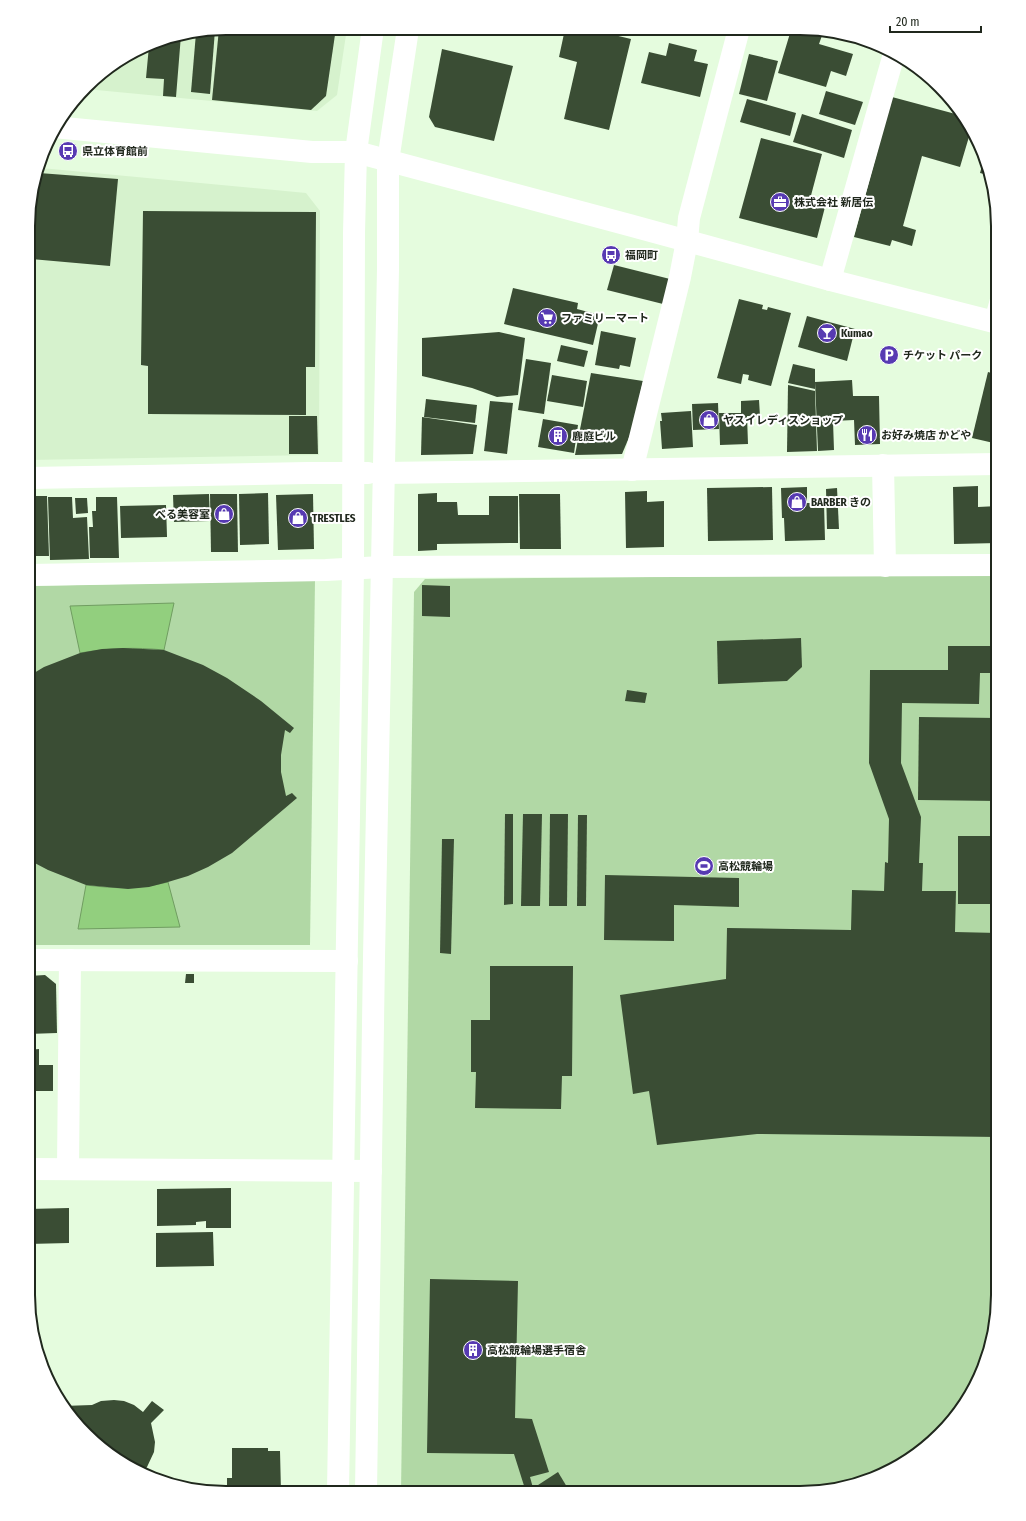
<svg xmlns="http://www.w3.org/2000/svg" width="1026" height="1521" font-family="'Fira Sans Condensed','Noto Sans JP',sans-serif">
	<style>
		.built { fill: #d6f2cd }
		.green { fill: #b1d8a5 }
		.water { fill: #92cf7e; stroke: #709d61 }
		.building { fill: #3a4d34 }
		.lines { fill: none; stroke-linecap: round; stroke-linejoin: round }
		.service { stroke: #fff; stroke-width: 12 }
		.minor { stroke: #fff; stroke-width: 22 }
		.tertiary { stroke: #fff; stroke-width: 22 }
		.labels { text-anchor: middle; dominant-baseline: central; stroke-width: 4; stroke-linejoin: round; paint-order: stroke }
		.poi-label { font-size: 11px; font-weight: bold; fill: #20281d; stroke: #fff; text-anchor: start }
		.rim { fill: none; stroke: #20281d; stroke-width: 2 }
	</style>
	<rect width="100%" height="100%" fill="#e5fcde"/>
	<g class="built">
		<path d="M 226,28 L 347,28 L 337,95 L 317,111 L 86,89 L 96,77 L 162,39 Z"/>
		<path d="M 41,168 L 306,193 L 320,211 L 319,455 L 29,460 L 30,200 Z"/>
	</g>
	<g class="green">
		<path d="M 998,574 L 998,1308 L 987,1359 L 964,1405 L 921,1452 L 876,1478 L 800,1493 L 401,1492 L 414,592 L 425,579 Z"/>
		<path d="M 315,580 L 310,945 L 29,945 L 29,586 Z"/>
	</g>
	<g class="water">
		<path d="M 174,603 L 164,650 C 135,647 109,648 80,653 L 70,606 Z"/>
		<path d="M 168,882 L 180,927 L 78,929 L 86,885 C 116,889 139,889 168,882 Z"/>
	</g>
	<g class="building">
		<path d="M 226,28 L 336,28 L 326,96 L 311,110 L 212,100 L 219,29 Z"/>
		<path d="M 565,29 L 589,29 L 631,39 L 609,130 L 564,119 L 577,62 L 559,57 Z"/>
		<path d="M 215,30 L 210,94 L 191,92 L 196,33 Z"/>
		<path d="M 791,30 L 824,30 L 819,44 L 853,54 L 846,76 L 831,71 L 826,87 L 778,73 Z"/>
		<path d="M 181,35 L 176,97 L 163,96 L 164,79 L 146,78 L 149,46 L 162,39 Z"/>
		<path d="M 669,43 L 697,50 L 694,61 L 708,64 L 700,97 L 641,83 L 649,52 L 666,56 Z"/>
		<path d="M 442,49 L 513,66 L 494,141 L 435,127 L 429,117 Z"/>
		<path d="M 749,54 L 778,61 L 767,101 L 739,94 Z"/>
		<path d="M 826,91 L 863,102 L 855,125 L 819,114 Z"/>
		<path d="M 892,97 L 963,116 L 971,130 L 960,167 L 922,156 L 903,226 L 916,230 L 912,246 L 892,240 L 890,246 L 854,237 Z"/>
		<path d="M 747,99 L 796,113 L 790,136 L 740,122 Z"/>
		<path d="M 802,114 L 852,130 L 844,158 L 793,142 Z"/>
		<path d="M 761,138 L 822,154 L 809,203 L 825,207 L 817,238 L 739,218 Z"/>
		<path d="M 984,158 L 985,162 L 988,175 L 980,173 Z"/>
		<path d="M 39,173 L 118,179 L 110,266 L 31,259 Z"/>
		<path d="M 143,211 L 316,212 L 315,367 L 306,367 L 306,415 L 148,414 L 148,366 L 141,365 Z"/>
		<path d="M 614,265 L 670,279 L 663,304 L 607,290 Z"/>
		<path d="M 513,288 L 578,303 L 577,309 L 600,315 L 593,345 L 504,324 Z"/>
		<path d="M 739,299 L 763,305 L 762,309 L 767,310 L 768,307 L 791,313 L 771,386 L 748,380 L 749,375 L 743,374 L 741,384 L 717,378 Z"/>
		<path d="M 807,316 L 855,329 L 847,361 L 798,347 Z"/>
		<path d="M 601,331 L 636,338 L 630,367 L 620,365 L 619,369 L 595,365 Z"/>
		<path d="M 499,332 L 525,338 L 518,395 L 497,397 L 472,388 L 422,376 L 422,338 Z"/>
		<path d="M 561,345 L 588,351 L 584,367 L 557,361 Z"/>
		<path d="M 526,359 L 551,363 L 544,414 L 518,410 Z"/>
		<path d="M 793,364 L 815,369 L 815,389 L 788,383 Z"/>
		<path d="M 988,372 L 998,375 L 998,444 L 972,438 Z"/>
		<path d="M 591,373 L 643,381 L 633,428 L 622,454 L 575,455 Z"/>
		<path d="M 552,375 L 587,381 L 583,407 L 547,401 Z"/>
		<path d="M 852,380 L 853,396 L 879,396 L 880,444 L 855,445 L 854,420 L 833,421 L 834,450 L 818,451 L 815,382 Z"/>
		<path d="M 788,385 L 815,391 L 817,451 L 787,452 Z"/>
		<path d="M 426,399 L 477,405 L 475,423 L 424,417 Z"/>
		<path d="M 759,400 L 760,416 L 747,416 L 748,444 L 720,445 L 719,413 L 741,413 L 741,401 Z"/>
		<path d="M 490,401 L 513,403 L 507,454 L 484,451 Z"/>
		<path d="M 718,403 L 719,429 L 693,430 L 692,404 Z"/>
		<path d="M 691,411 L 693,447 L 662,449 L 660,421 L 662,421 L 661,413 Z"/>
		<path d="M 289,416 L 317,416 L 318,454 L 289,454 Z"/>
		<path d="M 422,417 L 477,425 L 473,454 L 421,455 Z"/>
		<path d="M 543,419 L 578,425 L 574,453 L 538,447 Z"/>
		<path d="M 978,486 L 978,507 L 998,506 L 998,543 L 954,544 L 953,487 Z"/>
		<path d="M 772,487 L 773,540 L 708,541 L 707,488 Z"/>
		<path d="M 807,487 L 807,503 L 824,503 L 825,540 L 785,541 L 784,518 L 782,518 L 781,488 Z"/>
		<path d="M 837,488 L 839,529 L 827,529 L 826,489 Z"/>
		<path d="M 647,491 L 647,502 L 664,501 L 664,547 L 626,548 L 625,492 Z"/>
		<path d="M 268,493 L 269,544 L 240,545 L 239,494 Z"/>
		<path d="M 437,493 L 437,502 L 457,502 L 458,515 L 489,515 L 489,496 L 518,496 L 518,543 L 437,544 L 437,550 L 418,551 L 418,494 Z"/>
		<path d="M 209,494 L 210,521 L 174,522 L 173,495 Z"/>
		<path d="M 210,494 L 237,494 L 238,552 L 211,552 Z"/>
		<path d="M 313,494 L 314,549 L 278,550 L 276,495 Z"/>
		<path d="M 519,494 L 560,494 L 561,549 L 520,549 Z"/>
		<path d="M 29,496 L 47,496 L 49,556 L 29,556 Z"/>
		<path d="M 48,497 L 72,497 L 73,518 L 87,517 L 89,559 L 50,560 Z"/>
		<path d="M 96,497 L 117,497 L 119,558 L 90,558 L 89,527 L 93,527 L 92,511 L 96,511 Z"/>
		<path d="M 75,498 L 87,498 L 88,513 L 76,514 Z"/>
		<path d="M 166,505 L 167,537 L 121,538 L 120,506 Z"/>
		<path d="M 422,585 L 450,586 L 450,617 L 422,616 Z"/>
		<path d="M 801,638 L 802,667 L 787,681 L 718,684 L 717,641 Z"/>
		<path d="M 948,646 L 998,646 L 998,673 L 980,673 L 979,704 L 902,703 L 901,763 L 921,817 L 919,863 L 923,863 L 922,891 L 956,891 L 955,932 L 998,933 L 998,1137 L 757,1134 L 657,1145 L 649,1091 L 633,1094 L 620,995 L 726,979 L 727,928 L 851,930 L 852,890 L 884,891 L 885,862 L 888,863 L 889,819 L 869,763 L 870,670 L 948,670 Z"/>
		<path d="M 123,648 L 164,650 L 203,665 L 227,678 L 261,701 L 294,728 L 290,733 L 285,730 L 281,755 L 281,772 L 286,796 L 292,793 L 297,798 L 232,853 L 208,867 L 188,876 L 168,882 L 149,887 L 128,889 L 86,885 L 48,870 L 29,860 L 29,676 L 44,667 L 80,653 L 102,649 Z"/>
		<path d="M 627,690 L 647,693 L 645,703 L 625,701 Z"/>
		<path d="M 919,717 L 998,718 L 998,801 L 918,800 Z"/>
		<path d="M 505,814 L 513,814 L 513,904 L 504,905 Z"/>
		<path d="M 523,814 L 542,814 L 540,906 L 521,906 Z"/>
		<path d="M 550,814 L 568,814 L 567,906 L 549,906 Z"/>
		<path d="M 578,815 L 587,815 L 586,906 L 577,906 Z"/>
		<rect x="958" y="836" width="40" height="68"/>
		<path d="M 442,839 L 454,839 L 451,954 L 440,953 Z"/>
		<path d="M 605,875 L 739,878 L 739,907 L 674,905 L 674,941 L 604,940 Z"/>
		<path d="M 490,966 L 573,966 L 572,1076 L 562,1076 L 561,1109 L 475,1108 L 476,1072 L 471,1072 L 471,1020 L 490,1020 Z"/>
		<path d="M 186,974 L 194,974 L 194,983 L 185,983 Z"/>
		<path d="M 45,975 L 56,984 L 57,1033 L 28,1034 L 29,976 Z"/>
		<path d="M 39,1049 L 39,1065 L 53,1065 L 53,1091 L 28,1091 L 28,1050 Z"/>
		<path d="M 28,1094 L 32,1094 L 33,1138 L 28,1138 Z"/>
		<path d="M 231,1188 L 231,1228 L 206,1228 L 206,1221 L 196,1222 L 196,1225 L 157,1226 L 157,1189 Z"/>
		<path d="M 69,1208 L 69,1243 L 28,1244 L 28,1209 Z"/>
		<path d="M 213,1232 L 214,1266 L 156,1267 L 156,1233 Z"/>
		<path d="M 430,1279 L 518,1281 L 515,1418 L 532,1419 L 549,1472 L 530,1477 L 533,1488 L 526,1492 L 514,1454 L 427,1453 Z"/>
		<path d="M 114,1400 L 124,1401 L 134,1405 L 143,1412 L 152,1401 L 164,1410 L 151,1423 L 155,1442 L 154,1452 L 147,1467 L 141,1473 L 106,1452 L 69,1416 L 63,1406 L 92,1405 L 101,1401 Z"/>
		<path d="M 232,1448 L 268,1448 L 268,1451 L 280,1451 L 281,1492 L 227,1491 L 227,1478 L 232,1478 Z"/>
		<path d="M 558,1472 L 570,1492 L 538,1492 L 535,1487 Z"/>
	</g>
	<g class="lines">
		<path class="service" d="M 990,321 L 998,292"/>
		<g class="minor">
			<path d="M 830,280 L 894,54"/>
			<path d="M 883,465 L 885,566"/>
			<path d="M 632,470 L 680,277 L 687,241 L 689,218 L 739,29"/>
			<path d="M 383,473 L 998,464"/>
			<path d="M 29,575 L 326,570 L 382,567 L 998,565"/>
			<path d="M 29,960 L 347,961"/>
			<path d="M 28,1169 L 371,1171"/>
			<path d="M 68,1169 L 70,960"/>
		</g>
		<g class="tertiary">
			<path d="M 54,127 L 312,152 L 356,152 L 629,225 L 830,280 L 998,323"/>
			<path d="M 29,478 L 308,473 L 368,473"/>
			<path d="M 338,1492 L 353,569 L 354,233 L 356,152 L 373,28"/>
			<path d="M 366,1492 L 374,957 L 388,269 L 388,161 L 408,29"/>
		</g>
	</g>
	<defs>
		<g id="bus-disc" transform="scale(1)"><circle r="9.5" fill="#573ab2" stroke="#fff"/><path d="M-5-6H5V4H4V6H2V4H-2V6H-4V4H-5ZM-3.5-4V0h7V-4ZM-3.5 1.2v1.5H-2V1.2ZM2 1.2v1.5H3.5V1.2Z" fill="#fff"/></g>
		<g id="office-disc" transform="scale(1)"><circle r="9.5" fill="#573ab2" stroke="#fff"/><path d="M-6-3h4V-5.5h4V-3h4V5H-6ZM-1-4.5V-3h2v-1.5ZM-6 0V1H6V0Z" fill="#fff"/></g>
		<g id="supermarket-disc" transform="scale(1)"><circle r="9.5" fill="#573ab2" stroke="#fff"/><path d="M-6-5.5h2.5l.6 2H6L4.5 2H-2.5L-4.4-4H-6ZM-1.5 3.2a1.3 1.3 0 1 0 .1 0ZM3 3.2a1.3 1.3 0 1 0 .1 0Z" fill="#fff"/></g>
		<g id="bar-disc" transform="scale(1)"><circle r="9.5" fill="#573ab2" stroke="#fff"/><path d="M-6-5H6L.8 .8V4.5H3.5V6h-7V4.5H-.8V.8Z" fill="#fff"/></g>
		<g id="parking-disc" transform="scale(1)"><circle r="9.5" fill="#573ab2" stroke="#fff"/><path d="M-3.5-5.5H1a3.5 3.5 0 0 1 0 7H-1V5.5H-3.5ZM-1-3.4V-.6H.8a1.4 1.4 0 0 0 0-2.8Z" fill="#fff"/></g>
		<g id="shop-disc" transform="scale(1)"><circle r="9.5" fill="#573ab2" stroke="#fff"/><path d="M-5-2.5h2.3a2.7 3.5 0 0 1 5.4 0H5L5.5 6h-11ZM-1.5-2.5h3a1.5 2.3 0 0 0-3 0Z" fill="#fff"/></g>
		<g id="restaurant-disc" transform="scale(1)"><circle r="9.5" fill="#573ab2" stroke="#fff"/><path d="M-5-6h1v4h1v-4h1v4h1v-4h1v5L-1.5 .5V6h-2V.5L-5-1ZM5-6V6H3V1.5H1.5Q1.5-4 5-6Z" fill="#fff"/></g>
		<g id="building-disc" transform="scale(1)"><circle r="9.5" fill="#573ab2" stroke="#fff"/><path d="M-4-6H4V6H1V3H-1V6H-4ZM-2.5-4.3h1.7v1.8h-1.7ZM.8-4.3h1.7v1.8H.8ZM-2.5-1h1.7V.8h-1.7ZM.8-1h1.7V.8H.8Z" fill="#fff"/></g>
		<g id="stadium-disc" transform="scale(1)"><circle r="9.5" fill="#573ab2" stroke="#fff"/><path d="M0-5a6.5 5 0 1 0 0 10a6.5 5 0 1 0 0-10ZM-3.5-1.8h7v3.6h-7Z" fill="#fff"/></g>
	</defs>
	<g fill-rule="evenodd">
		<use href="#bus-disc" x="68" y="151"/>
		<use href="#office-disc" x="780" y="202"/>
		<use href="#bus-disc" x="611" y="255"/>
		<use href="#supermarket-disc" x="547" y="318"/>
		<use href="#bar-disc" x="827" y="333"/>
		<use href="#parking-disc" x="889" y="355"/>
		<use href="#shop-disc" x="709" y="420"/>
		<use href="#restaurant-disc" x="867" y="435"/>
		<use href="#building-disc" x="558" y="436"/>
		<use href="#shop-disc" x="797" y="502"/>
		<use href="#shop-disc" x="224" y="514"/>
		<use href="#shop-disc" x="298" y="518"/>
		<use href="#stadium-disc" x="704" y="866"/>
		<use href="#building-disc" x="473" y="1350"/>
	</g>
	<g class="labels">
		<g class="poi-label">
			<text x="82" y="151">県立体育館前</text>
			<text x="794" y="202">株式会社 新居伝</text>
			<text x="625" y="255">福岡町</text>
			<text x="561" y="318">ファミリーマート</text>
			<text x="841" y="333">Kumao</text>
			<text x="903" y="355">チケット パーク</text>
			<text x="723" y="420">ヤスイレディスショップ</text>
			<text x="881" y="435">お好み焼店 かどや</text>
			<text x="572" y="436">鹿庭ビル</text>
			<text x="811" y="502">BARBER きの</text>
			<text x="210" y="514" text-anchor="end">べる美容室</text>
			<text x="312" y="518">TRESTLES</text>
			<text x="718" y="866">高松競輪場</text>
			<text x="487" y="1350">高松競輪場選手宿舎</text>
		</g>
	</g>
	<path d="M0 0H1026V1521H0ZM226 35H800A191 191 0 0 1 991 226V1295A191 191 0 0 1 800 1486H226A191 191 0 0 1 35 1295V226A191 191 0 0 1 226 35Z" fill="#fff" fill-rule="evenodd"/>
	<path class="rim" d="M226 35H800A191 191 0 0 1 991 226V1295A191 191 0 0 1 800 1486H226A191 191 0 0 1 35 1295V226A191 191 0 0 1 226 35Z"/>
	<path d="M890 26v6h91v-6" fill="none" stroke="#20281d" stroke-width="2"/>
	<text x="896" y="26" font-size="12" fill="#20281d" stroke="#ffffff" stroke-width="3" paint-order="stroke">20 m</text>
</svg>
